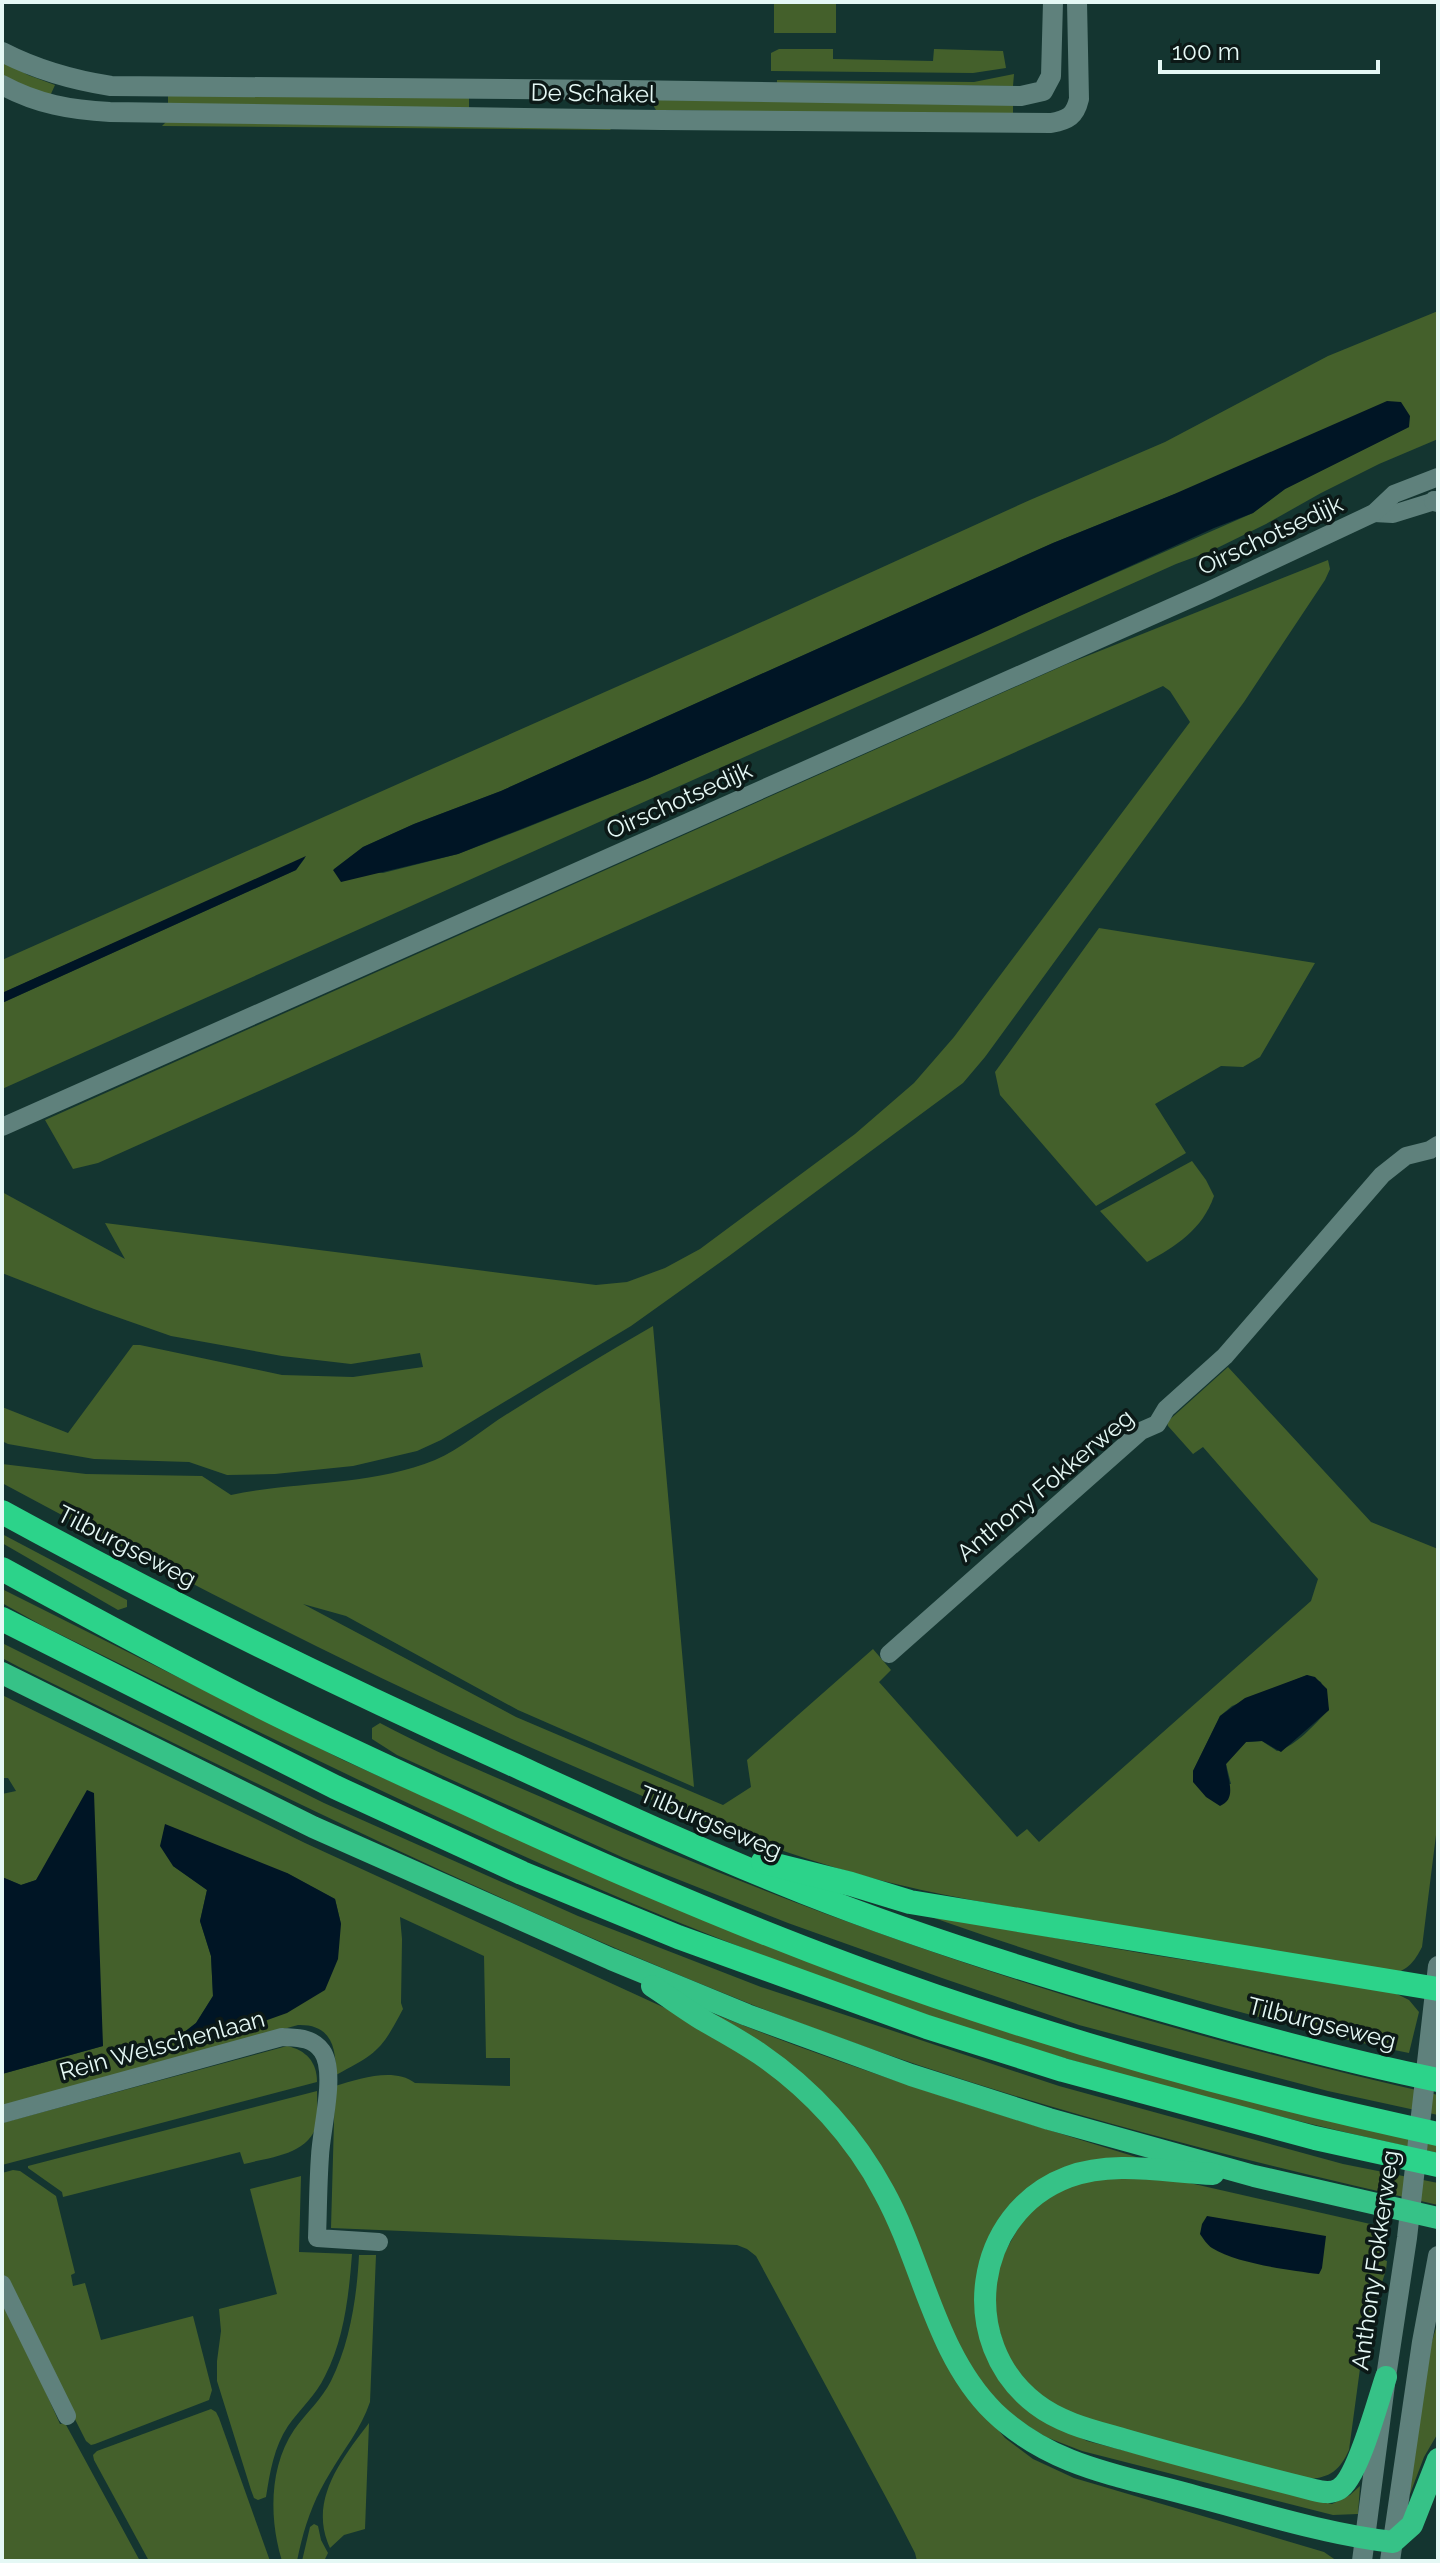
<svg xmlns="http://www.w3.org/2000/svg" width="1440" height="2563" font-family="Raleway,sans-serif">
	<style>
		.green { fill: #44602b; fill-rule: evenodd }
		.water { fill: #001525 }
		.lines { fill: none; stroke-linecap: round; stroke-linejoin: round }
		.minor { stroke: #5f817c; stroke-width: 18 }
		.tertiary { stroke: #5f817c; stroke-width: 20 }
		.secondary { stroke: #5f817c; stroke-width: 20 }
		.trunk { stroke: #36c287; stroke-width: 22 }
		.motorway { stroke: #2cd38a; stroke-width: 24 }
		.labels { text-anchor: middle; dominant-baseline: central; stroke-width: 7; stroke-linejoin: round; paint-order: stroke }
		.street-label { font-size: 24px; fill: #e5f8f5; stroke: #0c1917 }
	</style>
	<rect width="100%" height="100%" fill="#143530"/>
	<g class="green">
		<rect x="774" y="2" width="62" height="31"/>
		<path d="M 779,49 L 833,49 L 833,59 L 933,61 L 934,49 L 1003,51 L 1006,68 L 973,73 L 771,71 L 771,53 Z"/>
		<path d="M 2,61 L 28,75 L 55,85 L 50,96 L 24,87 L 2,75 Z"/>
		<path d="M 1014,74 L 1013,86 L 777,84 L 777,80 L 974,82 Z"/>
		<path d="M 168,93 L 469,98 L 469,109 L 168,106 Z"/>
		<path d="M 656,100 L 1013,102 L 1013,115 L 656,110 L 653,105 Z"/>
		<path d="M 166,122 L 607,126 L 611,130 L 162,126 Z"/>
		<path d="M 1438,311 L 1438,439 L 1379,464 L 1321,493 L 1266,524 L 1211,551 L 1176,564 L 2,1089 L 2,1003 L 296,870 L 305,858 L 2,993 L 2,960 L 731,636 L 1030,500 L 1165,442 L 1328,356 ZM 1409,427 L 1285,489 L 1253,513 L 647,779 L 523,829 L 458,854 L 383,873 L 334,869 L 363,847 L 414,824 L 501,791 L 1053,543 L 1172,495 Z"/>
		<path d="M 1328,560 L 1330,569 L 1325,580 L 1244,702 L 985,1057 L 963,1083 L 729,1256 L 631,1326 L 441,1440 L 417,1451 L 353,1466 L 275,1474 L 227,1475 L 189,1462 L 94,1459 L 8,1444 L 2,1441 L 2,1407 L 68,1433 L 133,1345 L 140,1345 L 282,1375 L 353,1377 L 423,1367 L 420,1353 L 351,1364 L 282,1356 L 171,1336 L 94,1309 L 2,1273 L 2,1192 L 125,1259 L 105,1223 L 596,1285 L 627,1282 L 665,1268 L 700,1249 L 855,1134 L 914,1083 L 954,1037 L 1190,722 L 1170,691 L 1163,686 L 98,1163 L 73,1169 L 45,1120 L 1067,664 Z"/>
		<path d="M 1099,928 L 1315,963 L 1260,1057 L 1243,1067 L 1221,1066 L 1155,1104 L 1186,1153 L 1096,1206 L 1000,1095 L 995,1072 Z"/>
		<path d="M 1192,1161 L 1206,1180 L 1214,1196 C 1202,1230 1176,1246 1147,1262 L 1100,1211 Z"/>
		<path d="M 653,1326 L 694,1787 L 518,1710 L 346,1616 L 303,1604 L 516,1717 L 723,1805 L 751,1787 L 747,1760 L 873,1649 L 891,1670 L 879,1682 L 1017,1837 L 1027,1829 L 1039,1842 L 1311,1601 L 1318,1579 L 1203,1447 L 1193,1454 L 1168,1426 L 1167,1422 L 1228,1367 L 1371,1522 L 1438,1549 L 1438,1819 L 1422,1947 C 1414,1962 1409,1969 1393,1974 C 1292,1957 1192,1939 1091,1921 C 1015,1908 939,1896 864,1876 C 758,1847 658,1803 557,1759 C 368,1676 184,1581 2,1483 L 2,1464 L 86,1474 L 202,1476 L 231,1495 C 297,1481 372,1486 435,1460 C 461,1449 483,1429 507,1414 C 555,1384 604,1354 653,1326 ZM 1307,1675 L 1321,1682 L 1329,1710 C 1313,1725 1298,1745 1277,1751 L 1262,1741 L 1246,1742 L 1226,1764 L 1231,1784 L 1193,1782 L 1193,1771 L 1220,1716 L 1232,1706 Z"/>
		<path d="M 2,1534 L 127,1600 L 127,1607 L 118,1610 L 2,1543 Z"/>
		<path d="M 2,1589 L 343,1760 L 608,1879 L 778,1948 L 1438,2145 L 1438,2153 C 1213,2104 990,2043 774,1960 C 524,1865 283,1744 43,1626 L 2,1603 Z"/>
		<path d="M 2,1643 L 324,1803 L 578,1916 L 761,1987 L 1059,2086 L 1343,2164 L 1438,2183 L 1438,2205 C 1205,2152 971,2092 748,2003 C 499,1904 259,1785 19,1667 L 2,1658 Z"/>
		<path d="M 2,1695 L 305,1843 L 700,2024 L 781,2076 L 865,2169 L 969,2395 L 1005,2438 L 1033,2459 L 1074,2478 L 1324,2552 L 1337,2561 L 917,2561 L 915,2553 L 895,2514 L 756,2256 L 747,2249 L 737,2245 L 331,2228 L 335,2086 C 360,2079 393,2067 415,2083 L 510,2086 L 510,2058 L 486,2058 L 484,1956 L 400,1917 L 402,1939 L 401,2003 L 403,2009 C 381,2051 377,2053 336,2075 C 336,2048 332,2024 298,2025 L 2,2107 L 2,2074 L 103,2046 L 70,1821 L 43,1870 L 36,1880 L 21,1885 L 2,1877 L 2,1794 L 16,1791 L 8,1778 L 2,1778 ZM 173,1866 L 287,1873 L 335,1899 L 341,1924 L 183,2033 L 196,2023 L 213,1996 L 211,1956 L 200,1921 L 207,1890 Z"/>
		<path d="M 380,1723 C 442,1756 508,1782 573,1811 C 851,1934 1141,2028 1438,2095 L 1438,2115 L 1328,2091 L 1079,2025 L 942,1978 L 788,1923 L 624,1858 L 397,1755 L 372,1739 L 372,1728 Z"/>
		<path d="M 882,1899 C 1049,1944 1219,1965 1389,1990 L 1409,2000 L 1419,2012 L 1409,2053 C 1343,2040 1278,2022 1214,2005 C 1101,1974 991,1940 882,1899 Z"/>
		<path d="M 687,2003 C 841,2067 1000,2115 1159,2164 L 1114,2164 L 1014,2208 L 980,2319 L 1054,2424 L 1087,2441 L 1332,2504 L 1350,2495 L 1360,2486 L 1358,2514 L 1333,2515 L 1082,2451 L 1046,2437 L 1018,2420 L 981,2388 L 947,2326 L 875,2164 Z"/>
		<path d="M 287,2046 C 306,2050 317,2062 317,2082 L 2,2165 L 2,2123 Z"/>
		<path d="M 317,2091 C 317,2101 318,2113 317,2123 C 310,2155 270,2157 244,2164 L 240,2152 L 63,2197 L 62,2192 L 28,2168 L 28,2166 Z"/>
		<path d="M 13,2170 L 20,2171 L 56,2196 L 75,2273 L 71,2275 L 73,2286 L 85,2283 L 101,2340 L 193,2316 L 212,2390 L 209,2400 L 95,2444 L 91,2445 L 86,2441 L 2,2275 L 2,2173 Z"/>
		<path d="M 301,2176 L 299,2252 L 352,2254 C 349,2294 344,2340 325,2376 C 316,2395 300,2409 288,2426 C 274,2447 270,2472 266,2497 L 258,2500 L 254,2498 L 251,2490 L 217,2381 L 217,2361 L 221,2331 L 219,2309 L 277,2294 L 250,2189 Z"/>
		<path d="M 1159,2176 L 1388,2228 L 1384,2260 L 1387,2261 L 1386,2270 L 1364,2339 L 1349,2450 C 1340,2470 1330,2478 1308,2479 L 1106,2430 L 1047,2403 L 1010,2367 L 989,2293 L 991,2277 L 1030,2207 L 1082,2179 Z"/>
		<path d="M 359,2255 L 376,2255 L 370,2402 C 361,2429 344,2449 330,2473 C 313,2500 303,2530 297,2561 L 282,2561 C 269,2519 269,2467 294,2430 C 306,2413 322,2399 331,2381 C 350,2343 357,2296 359,2255 Z"/>
		<path d="M 2,2295 L 60,2424 L 65,2423 L 140,2561 L 2,2561 Z"/>
		<path d="M 1438,2321 L 1438,2433 L 1424,2457 L 1410,2494 L 1407,2493 L 1431,2345 Z"/>
		<path d="M 211,2409 L 216,2412 L 219,2418 L 270,2561 L 149,2561 L 94,2460 L 93,2455 L 97,2451 Z"/>
		<path d="M 369,2423 L 365,2529 L 344,2535 L 330,2548 C 308,2501 341,2460 369,2423 Z"/>
		<path d="M 314,2524 L 318,2526 L 321,2540 L 328,2553 L 324,2561 L 302,2561 L 310,2527 Z"/>
	</g>
	<g class="water">
		<path d="M 1387,401 L 1401,402 L 1410,416 L 1409,427 L 1285,489 L 1253,513 L 1214,528 L 976,636 L 647,779 L 458,854 L 341,882 L 333,870 L 363,847 L 414,824 L 501,791 L 1053,543 L 1172,495 Z"/>
		<path d="M 306,856 L 296,870 L 2,1003 L 2,993 Z"/>
		<path d="M 1307,1675 L 1315,1677 L 1327,1689 L 1329,1710 L 1281,1752 L 1262,1741 L 1246,1742 L 1226,1764 C 1227,1778 1238,1799 1220,1806 L 1206,1797 L 1193,1782 L 1193,1771 L 1220,1716 L 1245,1698 Z"/>
		<path d="M 87,1790 L 94,1793 L 103,2046 L 2,2074 L 2,1877 L 21,1885 L 36,1880 Z"/>
		<path d="M 165,1824 L 287,1873 L 335,1899 L 341,1924 L 338,1959 L 325,1990 L 287,2013 L 192,2047 L 183,2033 L 196,2023 L 213,1996 L 211,1956 L 200,1921 L 207,1890 L 173,1866 L 160,1846 Z"/>
		<path d="M 1207,2216 L 1326,2236 L 1322,2268 L 1319,2274 C 1289,2270 1238,2264 1212,2248 C 1207,2245 1203,2238 1200,2234 L 1202,2224 Z"/>
	</g>
	<g class="lines">
		<g class="minor">
			<path d="M 1374,513 L 1393,514 L 1438,500"/>
			<path d="M 2,1127 L 1208,591 L 1374,513 L 1394,494 L 1438,477"/>
			<path d="M 889,1654 L 1141,1431 L 1157,1424 L 1166,1409 L 1225,1356 L 1382,1175 L 1406,1156 L 1430,1150 L 1438,1145"/>
			<path d="M 2,2114 L 282,2037 C 297,2038 312,2037 322,2051 C 337,2072 321,2130 320,2156 C 318,2184 318,2211 317,2238 L 379,2242"/>
			<path d="M 2,2284 L 67,2416"/>
		</g>
		<g class="tertiary">
			<path d="M 2,52 C 37,70 72,80 111,86 L 625,90 L 1021,96 L 1043,91 L 1051,76 L 1053,2"/>
			<path d="M 2,85 C 37,104 71,110 110,112 L 661,120 L 1051,123 C 1068,120 1075,116 1079,99 L 1077,2"/>
		</g>
		<g class="secondary">
			<path d="M 1434,501 L 1438,502"/>
			<path d="M 1362,2561 L 1386,2377 L 1407,2238 L 1438,1966"/>
			<path d="M 1390,2561 L 1422,2342 L 1438,2256"/>
		</g>
		<g class="trunk">
			<path d="M 2,1673 L 313,1827 L 611,1959 L 747,2015 L 911,2075 L 1049,2119 L 1254,2176 L 1438,2218"/>
			<path d="M 652,1986 C 669,1997 685,2009 703,2020 C 722,2031 741,2041 760,2054 C 811,2089 855,2137 884,2192 C 923,2263 935,2354 994,2412 C 1052,2468 1124,2476 1198,2497 C 1263,2514 1326,2534 1393,2542 L 1412,2525 L 1438,2459"/>
			<path d="M 1213,2174 C 1166,2172 1114,2160 1068,2177 C 973,2213 956,2343 1036,2404 C 1062,2424 1095,2431 1126,2440 C 1188,2458 1251,2474 1314,2490 C 1322,2492 1331,2494 1339,2489 C 1358,2478 1378,2400 1386,2377"/>
		</g>
		<g class="motorway">
			<path d="M 2,1512 C 168,1603 339,1686 512,1764 C 608,1808 705,1853 804,1892 C 925,1940 1049,1978 1174,2013 C 1261,2038 1349,2062 1438,2080"/>
			<path d="M 2,1569 C 86,1615 171,1661 256,1704 C 335,1744 416,1780 496,1817 C 640,1883 785,1945 935,1996 C 1099,2052 1269,2098 1438,2134"/>
			<path d="M 2,1619 L 335,1787 L 522,1873 L 678,1937 L 927,2027 L 1063,2070 L 1315,2138 L 1438,2165"/>
			<path d="M 763,1862 L 851,1884 L 910,1902 L 1438,1989"/>
		</g>
	</g>
	<g class="labels">
		<g class="street-label">
			<text transform="translate(593 93) rotate(1)">De Schakel</text>
			<text transform="translate(1270 535) rotate(-25)">Oirschotsedijk</text>
			<text transform="translate(679 800) rotate(-24)">Oirschotsedijk</text>
			<text transform="translate(1045 1485) rotate(-40)">Anthony Fokkerweg</text>
			<text transform="translate(127 1546) rotate(27)">Tilburgseweg</text>
			<text transform="translate(711 1822) rotate(23)">Tilburgseweg</text>
			<text transform="translate(1322 2023) rotate(14)">Tilburgseweg</text>
			<text transform="translate(162 2045) rotate(-15)">Rein Welschenlaan</text>
			<text transform="translate(1375 2260) rotate(-82)">Anthony Fokkerweg</text>
		</g>
	</g>
	<rect width="1440" height="2563" fill="none" stroke="#e5f8f5" stroke-width="8"/>
	<path d="M1160 60v12h218v-12" fill="none" stroke="#e5f8f5" stroke-width="4"/>
	<text x="1172" y="60" font-size="24" fill="#e5f8f5" stroke="#0c1917" stroke-width="6" paint-order="stroke">100 m</text>
</svg>
